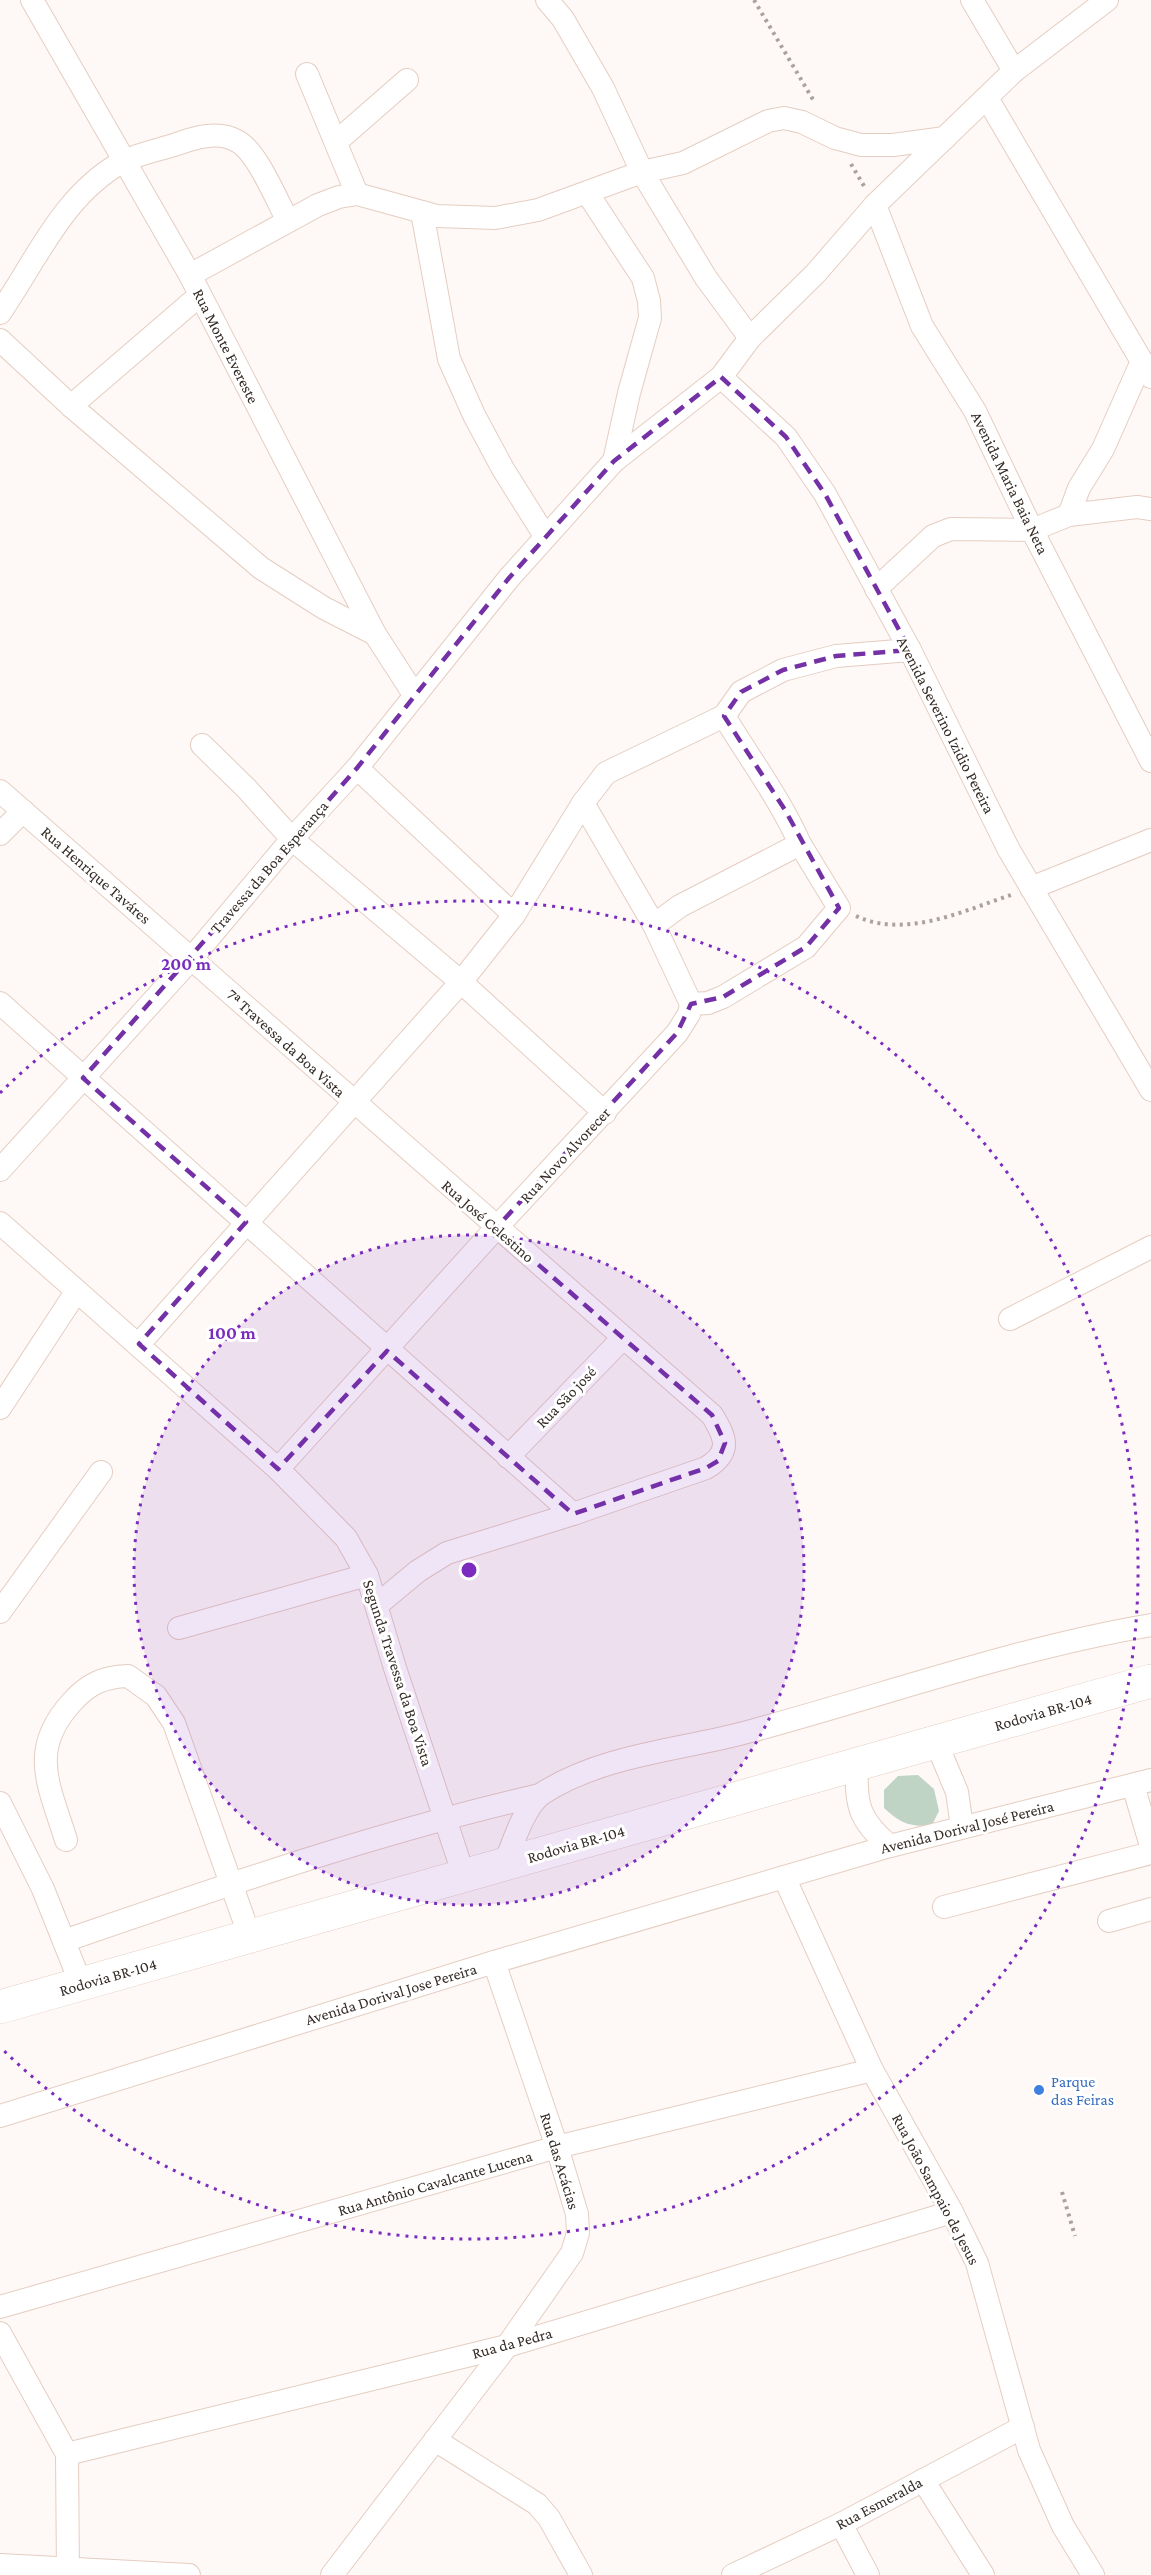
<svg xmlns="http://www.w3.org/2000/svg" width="1151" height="2575" font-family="'Crimson Pro',serif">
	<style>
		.grass { fill: #c0d4c5 }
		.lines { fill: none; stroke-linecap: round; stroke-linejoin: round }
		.minor-casing { stroke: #e5cdc1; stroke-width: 24 }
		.highway-casing { stroke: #e5cdc1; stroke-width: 34 }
		.path { stroke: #a9a29f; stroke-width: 4; stroke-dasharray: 3 4.5; stroke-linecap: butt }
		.minor { stroke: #fff; stroke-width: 22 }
		.highway { stroke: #fff; stroke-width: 33 }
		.marked { fill: none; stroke: #7431a6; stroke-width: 4.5; stroke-dasharray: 12 8; stroke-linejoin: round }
		.ring { fill: none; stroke: #7b2cbf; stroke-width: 3; stroke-dasharray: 3 6 }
		.shop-dot { fill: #3f7fe0; stroke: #fff; stroke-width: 2 }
		.labels { text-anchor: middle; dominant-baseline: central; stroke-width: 6; stroke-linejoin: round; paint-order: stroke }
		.street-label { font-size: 16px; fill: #352c27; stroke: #fff }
		.shop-label { font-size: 16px; fill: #366cbe; stroke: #fff; text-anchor: start }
		.centre { fill: #7b2cbf; stroke: #fff; stroke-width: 3 }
		.ring-label { font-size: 18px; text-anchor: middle; font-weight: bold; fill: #7b2cbf; stroke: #fff; stroke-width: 6; stroke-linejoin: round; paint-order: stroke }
	</style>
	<rect width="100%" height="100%" fill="#fef9f6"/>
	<path class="grass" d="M 918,1775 L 934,1789 L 939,1811 L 932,1825 C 910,1828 899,1822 884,1808 L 884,1790 L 898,1776 Z"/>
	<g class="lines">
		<g class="minor-casing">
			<g id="minor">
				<path d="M 32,0 L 190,275 L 375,634 L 415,696"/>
				<path d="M 547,0 L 563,19 L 603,88 L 642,172 L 706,278 L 750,338"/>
				<path d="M 972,0 L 1014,71"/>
				<path d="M 307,74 L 357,194"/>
				<path d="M 987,98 L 1151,377"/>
				<path d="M 336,142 L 407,80"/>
				<path d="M 588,194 L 643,278 L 649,301 L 650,318 L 629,393 L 614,461"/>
				<path d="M 875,205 L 922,326 L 975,411 L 1032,530 L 1151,761"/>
				<path d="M 422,212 L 449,359 L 474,415 L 503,469 L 545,536"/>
				<path d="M 190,275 L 318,205 L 339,197 L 357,194 L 437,216 L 495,218 L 538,210 L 642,172 L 683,163 L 768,121 L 784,118 L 802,122 L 835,138 L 861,145 L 893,145 L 945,138"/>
				<path d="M 0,313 C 37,259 63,195 122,162 C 138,154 158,150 174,145 C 193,138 218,130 237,141 C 257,151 277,201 288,221"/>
				<path d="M 0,340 L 71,406 L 261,568 L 324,608 L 375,634"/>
				<path d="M 721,377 L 786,437 L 825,494 L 910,650 L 1009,850 L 1151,1090"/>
				<path d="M 71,406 L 200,295"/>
				<path d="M 1069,515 L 1079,488 L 1103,449 L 1142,361"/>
				<path d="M 876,589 L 933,536 L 951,529 L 1032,530 L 1069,515 L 1137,507 L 1151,509"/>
				<path d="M 202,745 L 247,789 L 292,839 L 461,982 L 605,1113"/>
				<path d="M 357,768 L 514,915"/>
				<path d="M 0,791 L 712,1415 C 726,1438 732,1452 706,1468 L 573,1514 L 447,1553 L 418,1571 L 377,1605"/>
				<path d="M 0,834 L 23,811"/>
				<path d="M 1031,888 L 1151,840"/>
				<path d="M 654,925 L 680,906 L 800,844 C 780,799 750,759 724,716"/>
				<path d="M 0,1003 L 573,1514"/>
				<path d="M 691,1004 L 708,1003 L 723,997 L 806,947 L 839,908 L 800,844"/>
				<path d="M 0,1170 L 191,959 L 292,839 L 357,768 L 509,578 L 614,461 L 721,377 L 750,338 L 816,273 L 875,205 L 1014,71 L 1107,0"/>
				<path d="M 0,1223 L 278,1469 L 346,1538 L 367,1575 L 395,1668 L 464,1876"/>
				<path d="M 1010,1319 L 1151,1247"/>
				<path d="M 139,1344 L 461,982 L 514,915 L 583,803 L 606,773 L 724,716 L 741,692 L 783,670 L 836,656 L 910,650"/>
				<path d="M 0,1408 L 76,1292"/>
				<path d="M 508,1457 L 623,1338"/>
				<path d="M 278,1469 L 496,1228 L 677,1033 L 689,1014 L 691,1004 L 654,925 L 583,803"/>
				<path d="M 0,1612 L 101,1472"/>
				<path d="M 179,1628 L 367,1575"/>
				<path d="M 936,1742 L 957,1792 L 962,1827"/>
				<path d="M 857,1765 C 855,1804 859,1821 890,1846"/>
				<path d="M 1133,1785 L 1151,1846"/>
				<path d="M 0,1803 L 43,1889 L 81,1984"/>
				<path d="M 66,1840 C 49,1785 28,1750 72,1702 C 88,1684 103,1677 128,1676 L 156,1696 L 174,1723 L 250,1937"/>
				<path d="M 505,1864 C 512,1845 525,1804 543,1793 C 604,1754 683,1750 751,1731 C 884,1695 1016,1648 1151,1625"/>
				<path d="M 784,1877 L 872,2070 L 952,2212 L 977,2263 L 1029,2450 L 1063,2526 L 1093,2575"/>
				<path d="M 944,1907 L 1151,1853"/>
				<path d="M 1109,1921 L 1151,1909"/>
				<path d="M 64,1941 C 221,1887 378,1832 540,1795"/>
				<path d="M 0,2116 L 494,1962 L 890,1846 L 1151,1780"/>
				<path d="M 0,2307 L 557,2147 L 872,2070"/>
				<path d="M 0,2333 L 67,2454 L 68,2575"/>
				<path d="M 435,2440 L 537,2504 L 549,2518 L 581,2575"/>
				<path d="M 67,2454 L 507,2346 L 952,2212"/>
				<path d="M 923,2480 L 983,2575"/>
				<path d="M 841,2524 L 868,2575"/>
				<path d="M 0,2565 L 189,2575"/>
				<path d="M 332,2575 L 507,2346 L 572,2253 L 578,2233 L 577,2214 L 557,2147 L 494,1962"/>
				<path d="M 733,2575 L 841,2524 L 1023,2427"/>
			</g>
		</g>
		<g class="highway-casing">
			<path id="highway" d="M 0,2007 L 1151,1681"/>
		</g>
		<g class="path">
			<path d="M 754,0 L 815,103"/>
			<path d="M 851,164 L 864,186"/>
			<path d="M 856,916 C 905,939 963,911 1011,895"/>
			<path d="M 1062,2192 L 1075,2236"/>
		</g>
		<use href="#minor" class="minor"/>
		<use href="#highway" class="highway"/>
	</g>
	<path class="marked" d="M 721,377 L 786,437 L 825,494 L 910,650 L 836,656 L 783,670 L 741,692 L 724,716 L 785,810 L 839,908 L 806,947 L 723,997 L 691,1004 L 677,1033 L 496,1228 L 712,1415 L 725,1443 L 718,1461 L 706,1468 L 573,1514 L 387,1351 L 278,1469 L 139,1344 L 246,1222 L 83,1078 L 357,768 L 509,578 L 614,461 Z"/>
	<circle cx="469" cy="1570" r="335" fill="#7b2cbf" fill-opacity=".12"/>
	<g class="ring">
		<circle cx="469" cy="1570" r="335"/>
		<path d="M0 1093A669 669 0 1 1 0 2047"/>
	</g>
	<circle class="shop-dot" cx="1039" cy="2090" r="6"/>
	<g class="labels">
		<g class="street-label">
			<text transform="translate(226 346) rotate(63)">Rua Monte Evereste</text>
			<text transform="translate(1010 483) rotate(64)">Avenida Maria Baia Neta</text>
			<text transform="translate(946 725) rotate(63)">Avenida Severino Izidio Pereira</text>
			<text transform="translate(269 867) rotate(-49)">Travessa da Boa Esperança</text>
			<text transform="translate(96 875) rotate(41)">Rua Henrique Taváres</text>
			<text transform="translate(286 1043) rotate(42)">7ª Travessa da Boa Vista</text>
			<text transform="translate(565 1155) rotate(-47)">Rua Novo Alvorecer</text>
			<text transform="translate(488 1221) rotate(41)">Rua José Celestino</text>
			<text transform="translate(566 1397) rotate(-46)">Rua São josé</text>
			<text transform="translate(398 1673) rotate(72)">Segunda Travessa da Boa Vista</text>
			<text transform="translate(1043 1712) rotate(-16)">Rodovia BR-104</text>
			<text transform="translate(967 1827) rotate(-14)">Avenida Dorival José Pereira</text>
			<text transform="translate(576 1844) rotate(-16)">Rodovia BR-104</text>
			<text transform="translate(108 1977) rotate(-16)">Rodovia BR-104</text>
			<text transform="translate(391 1994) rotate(-17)">Avenida Dorival Jose Pereira</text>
			<text transform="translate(560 2161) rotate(73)">Rua das Acácias</text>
			<text transform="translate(435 2183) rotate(-16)">Rua Antônio Cavalcante Lucena</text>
			<text transform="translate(936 2189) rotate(62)">Rua João Sampaio de Jesus</text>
			<text transform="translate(512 2343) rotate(-15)">Rua da Pedra</text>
			<text transform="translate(879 2503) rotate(-28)">Rua Esmeralda</text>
		</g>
		<g class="shop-label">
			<text x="1051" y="2081">Parque<tspan x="1051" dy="18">das Feiras</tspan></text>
		</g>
	</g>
	<circle cx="469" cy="1570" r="9" class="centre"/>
	<g class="ring-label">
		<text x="186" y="970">200 m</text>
		<text x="232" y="1339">100 m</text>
	</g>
</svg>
